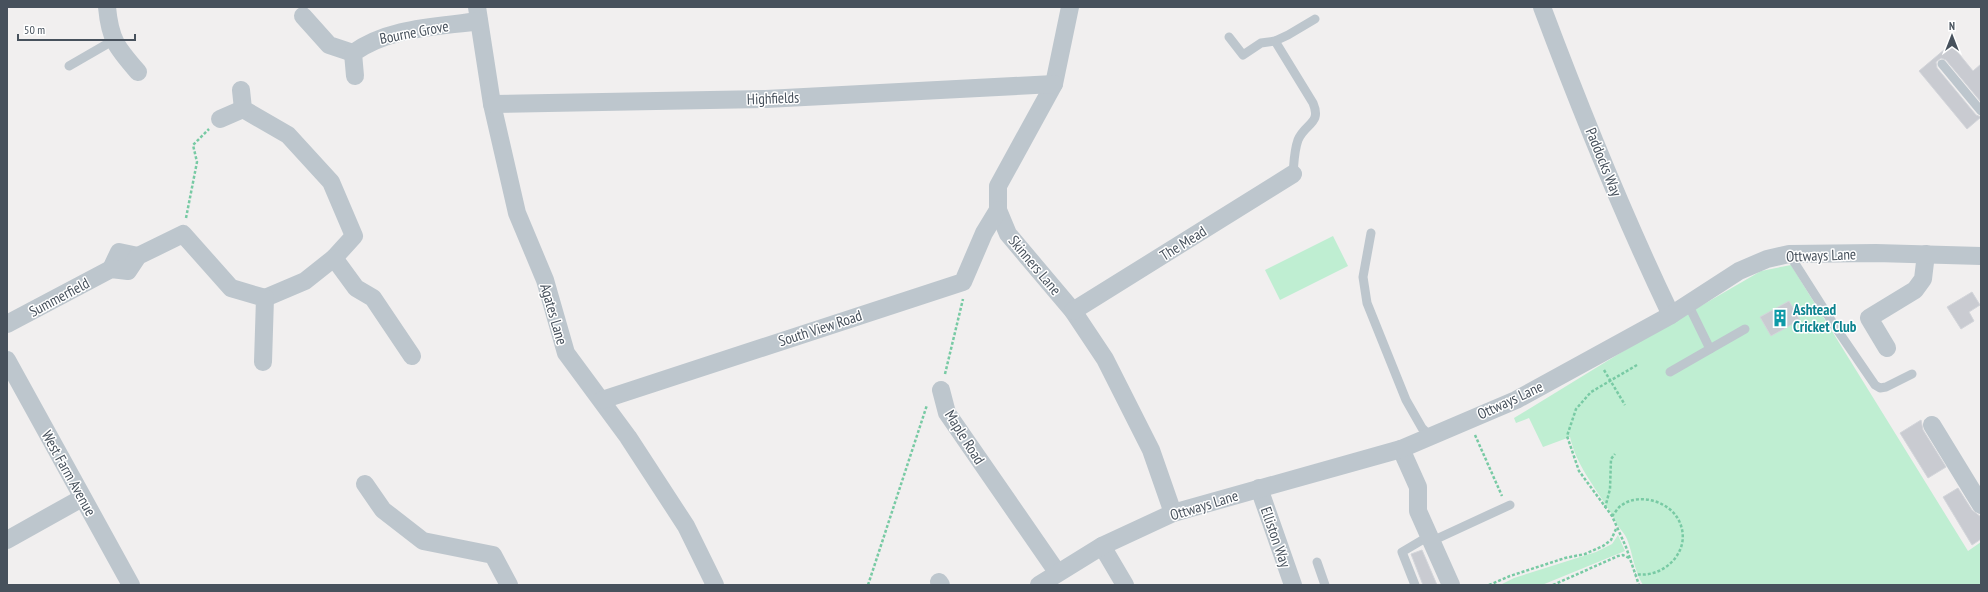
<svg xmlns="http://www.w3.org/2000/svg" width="1988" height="592" font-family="'PT Sans Narrow',sans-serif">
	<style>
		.green { fill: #bfeed2 }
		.building { fill: #c9cbd1; stroke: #d3d5da }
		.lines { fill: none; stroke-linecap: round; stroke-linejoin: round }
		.path { stroke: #78caa4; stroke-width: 2.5; stroke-dasharray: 3 2; stroke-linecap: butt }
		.lane { stroke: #bdc6cd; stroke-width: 9 }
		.street { stroke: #bdc6cd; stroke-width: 18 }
		.labels { text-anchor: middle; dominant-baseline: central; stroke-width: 3; stroke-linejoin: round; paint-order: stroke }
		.street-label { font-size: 15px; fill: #47515c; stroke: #fff }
		.culture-label { font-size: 15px; font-weight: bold; fill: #0d838f; stroke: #fff; text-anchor: start }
	</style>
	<rect width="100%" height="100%" fill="#f1efef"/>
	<g class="green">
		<path d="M 1333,236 L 1348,266 L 1280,300 L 1265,270 Z"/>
		<path d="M 1791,265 L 1968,551 L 1981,542 L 1981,585 L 1643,585 C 1634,571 1633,554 1627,539 C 1625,534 1621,530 1618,526 C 1603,495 1578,472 1570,437 L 1543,447 L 1529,418 L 1516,423 L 1514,418 L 1630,347 L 1761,271 Z"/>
		<path d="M 1618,535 L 1625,551 L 1542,585 L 1500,585 L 1514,578 L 1596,552 L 1612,544 Z"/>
	</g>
	<g class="building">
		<path d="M 1951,44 L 1973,71 L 1981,64 L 1981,102 L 1946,60 L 1941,58 L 1936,62 L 1937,68 L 1976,115 L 1981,117 L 1967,129 L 1919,71 Z"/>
		<path d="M 1972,292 L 1980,305 L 1969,312 L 1974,321 L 1961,329 L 1947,307 Z"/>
		<path d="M 1789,301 L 1800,320 L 1771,336 L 1760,317 Z"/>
		<path d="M 1921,420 L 1923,430 L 1946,467 L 1928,478 L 1900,433 Z"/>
		<path d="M 1958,488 L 1972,510 L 1981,517 L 1981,539 L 1972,545 L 1943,497 Z"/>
		<path d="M 1422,550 L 1437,585 L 1423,585 L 1411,554 Z"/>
	</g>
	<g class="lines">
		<g class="path">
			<path d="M 186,218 L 197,162 L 193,145 L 209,129"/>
			<path d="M 1637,365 L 1591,392 L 1576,409 L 1567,436 L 1579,471 L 1612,516 L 1626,547 L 1639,585"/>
			<path d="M 1604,370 L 1625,405"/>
			<path d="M 945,374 L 963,299"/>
			<path d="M 1475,435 L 1502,496"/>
			<path d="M 1605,508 L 1610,489 L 1611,459 L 1615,454"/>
			<path d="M 1612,516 C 1615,513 1618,507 1622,505 C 1640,492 1672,502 1680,523 C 1692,552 1663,579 1635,574"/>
			<path d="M 868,585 L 927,405"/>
			<path d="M 1489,585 L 1510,576 L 1565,558 L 1585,554 L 1603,546 L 1611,540 L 1616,529"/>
			<path d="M 1553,585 L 1618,556 L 1623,555 L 1629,558"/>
		</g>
		<g class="lane">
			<path d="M 1229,37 L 1243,55 L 1261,43 L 1275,41 L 1288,35 L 1315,19"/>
			<path d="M 1275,41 L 1313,103 C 1322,124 1305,123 1298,140 C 1294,151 1294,163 1293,174"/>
			<path d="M 1942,64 L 1981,111"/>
			<path d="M 69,66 L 114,40"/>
			<path d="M 1371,233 L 1363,277 L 1367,303 L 1406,400 L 1422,428 L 1430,436"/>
			<path d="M 1789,254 L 1836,328 L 1875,385 L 1880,388 L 1886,387 L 1912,374"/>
			<path d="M 1688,304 L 1710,349 L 1745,329"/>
			<path d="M 1670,372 L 1710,349"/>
			<path d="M 1432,541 L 1510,505"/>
			<path d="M 1317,562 L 1325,585"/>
			<path d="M 1415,585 L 1402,552 L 1429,536"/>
		</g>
		<g class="street">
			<path d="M 107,7 C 110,40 117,48 138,72"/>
			<path d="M 477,7 L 492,104 L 517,213 L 545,280 L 566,353 L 628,437 L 686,526 L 715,585"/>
			<path d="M 1070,7 L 1054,84 L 998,186 L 998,210 L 1008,234 L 1073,311 L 1105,359 L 1151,450 L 1173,513"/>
			<path d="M 1542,7 C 1581,111 1623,215 1671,315"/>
			<path d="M 303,16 L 329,45 L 353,53"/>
			<path d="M 355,76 L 353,53 C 389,27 437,27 479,21"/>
			<path d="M 241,90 L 243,109 L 288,135 L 331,182 L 354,236 L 334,258 L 305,281 L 265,298"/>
			<path d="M 492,104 L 766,99 L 1054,84"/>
			<path d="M 220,119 L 243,109"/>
			<path d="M 334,258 L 356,288 L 373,298 L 412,356"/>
			<path d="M 111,269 L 119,252 L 138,256"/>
			<path d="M 1073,311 L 1293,174"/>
			<path d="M 7,324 L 111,269 L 128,271 L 138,256 L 183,234 L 231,288 L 265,298 L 263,362"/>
			<path d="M 1887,348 L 1869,318 L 1915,290 L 1923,279 L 1926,254"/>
			<path d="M 7,360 L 131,585"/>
			<path d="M 941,390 L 947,413 L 1057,572"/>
			<path d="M 602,400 L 963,282 L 984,233 L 998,210"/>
			<path d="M 1932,425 L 1981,505"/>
			<path d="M 1401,449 L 1418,487 L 1418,511 L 1451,585"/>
			<path d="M 365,484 L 383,510 L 423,541 L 493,555 L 509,585"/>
			<path d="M 1259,488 L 1293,585"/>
			<path d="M 7,540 L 82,498"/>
			<path d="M 1102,546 L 1125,585"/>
			<path d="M 939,582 L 941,585"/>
			<path d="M 1039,585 L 1102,546 L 1173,513 L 1401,449 L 1516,400 L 1671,315 L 1739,271 L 1767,259 L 1789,254 L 1876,253 L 1981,256"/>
		</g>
	</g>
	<defs>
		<g id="building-bare" transform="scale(1.38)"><path d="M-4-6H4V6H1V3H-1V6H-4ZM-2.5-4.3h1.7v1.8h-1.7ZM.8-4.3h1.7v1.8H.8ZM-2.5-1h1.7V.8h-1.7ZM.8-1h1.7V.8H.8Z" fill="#0f9aa8" stroke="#fff" stroke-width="2.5" paint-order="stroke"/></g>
	</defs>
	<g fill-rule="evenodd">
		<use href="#building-bare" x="1780" y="318"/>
	</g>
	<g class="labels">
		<g class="street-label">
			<text transform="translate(414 32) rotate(-11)">Bourne Grove</text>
			<text transform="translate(773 98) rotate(-2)">Highfields</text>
			<text transform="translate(1604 162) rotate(68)">Paddocks Way</text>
			<text transform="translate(1183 243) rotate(-32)">The Mead</text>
			<text transform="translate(1821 255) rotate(-2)">Ottways Lane</text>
			<text transform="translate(1035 265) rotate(50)">Skinners Lane</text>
			<text transform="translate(59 297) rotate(-28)">Summerfield</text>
			<text transform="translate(554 314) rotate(74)">Agates Lane</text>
			<text transform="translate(820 328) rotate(-18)">South View Road</text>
			<text transform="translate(1510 400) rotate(-25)">Ottways Lane</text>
			<text transform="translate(965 437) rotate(58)">Maple Road</text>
			<text transform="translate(69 473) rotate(61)">West Farm Avenue</text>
			<text transform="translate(1204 505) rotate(-17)">Ottways Lane</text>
			<text transform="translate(1276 537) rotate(71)">Elliston Way</text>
		</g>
		<g class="culture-label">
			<text x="1793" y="309">Ashtead<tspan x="1793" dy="17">Cricket Club</tspan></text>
		</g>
	</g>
	<rect width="1988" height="592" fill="none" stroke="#47515c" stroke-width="16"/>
	<g transform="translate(1952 36)" stroke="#ffffff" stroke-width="3" paint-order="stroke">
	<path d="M0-3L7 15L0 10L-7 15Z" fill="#47515c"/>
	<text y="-6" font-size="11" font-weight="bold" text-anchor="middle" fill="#47515c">N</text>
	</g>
	<path d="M18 34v6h117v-6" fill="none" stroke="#47515c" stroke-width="2"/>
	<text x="24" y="34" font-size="12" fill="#47515c" stroke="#ffffff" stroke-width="3" paint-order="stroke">50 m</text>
</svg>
